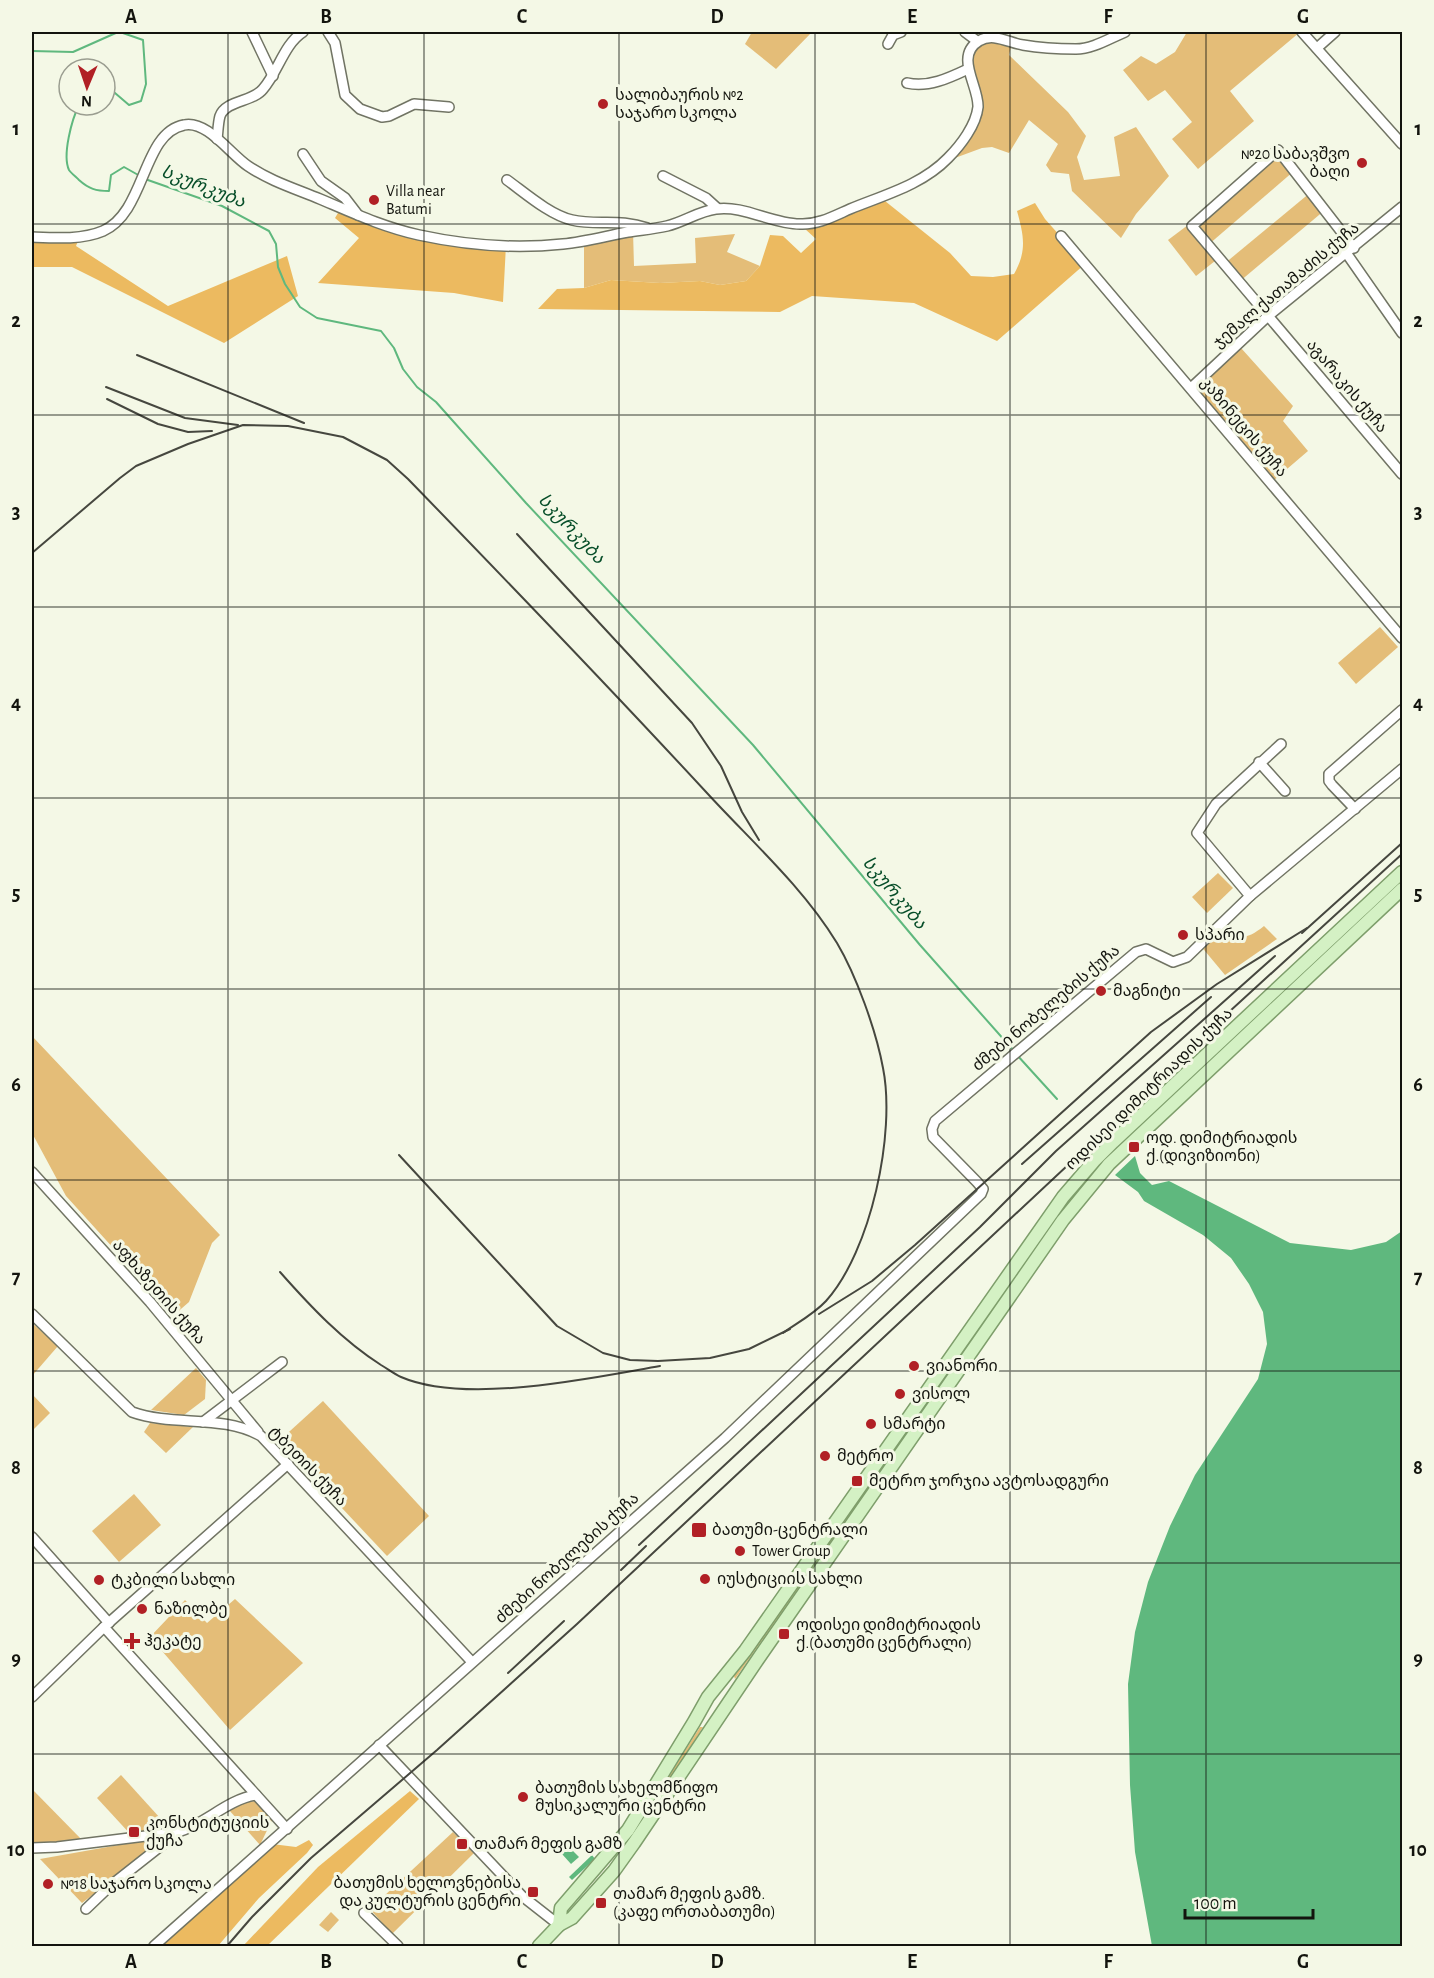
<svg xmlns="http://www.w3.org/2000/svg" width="1434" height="1978" font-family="'Alegreya Sans','Noto Sans Georgian',sans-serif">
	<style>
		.green { fill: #e4bd78 }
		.forest { fill: #ecba60 }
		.water { fill: #5fb87e }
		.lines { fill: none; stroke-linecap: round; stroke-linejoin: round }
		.stream { stroke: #5fb87e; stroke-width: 2 }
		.minor-casing { stroke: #717464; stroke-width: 12 }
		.major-casing { stroke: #7e9e6b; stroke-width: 15 }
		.minor { stroke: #fff; stroke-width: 9 }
		.major { stroke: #d4f1c4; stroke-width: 12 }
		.rail { stroke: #46473f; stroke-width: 2 }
		.grid { fill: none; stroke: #13140e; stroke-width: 1.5; stroke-opacity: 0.55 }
		.poi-dot { fill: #b12025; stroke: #f4f8e6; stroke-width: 2 }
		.labels { text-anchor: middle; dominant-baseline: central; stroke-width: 6; stroke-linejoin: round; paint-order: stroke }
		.poi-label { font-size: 16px; fill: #13140e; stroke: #f4f8e6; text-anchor: start }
		.street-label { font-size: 16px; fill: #13140e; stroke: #f4f8e6 }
		.water-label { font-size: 18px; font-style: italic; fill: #074e29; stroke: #f4f8e6 }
		.neatline { fill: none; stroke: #13140e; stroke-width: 2 }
		.grid-label { font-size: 20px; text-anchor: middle; font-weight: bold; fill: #13140e }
	</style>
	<rect width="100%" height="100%" fill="#f4f8e6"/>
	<g class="green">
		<path d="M 752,32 L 812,32 L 776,69 L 745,44 Z"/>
		<path d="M 1187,32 L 1300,32 L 1230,91 L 1254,121 L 1198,169 L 1172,139 L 1192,122 L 1165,90 L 1148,101 L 1123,70 L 1141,56 L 1156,64 L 1175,52 Z"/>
		<path d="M 977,41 L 1012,43 L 1009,55 L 1068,112 L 1086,136 L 1077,157 L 1084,180 L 1120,176 L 1114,137 L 1136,127 L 1169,176 L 1136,214 L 1121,238 L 1072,191 L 1069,174 L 1051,172 L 1046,165 L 1058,144 L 1029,120 L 1009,153 L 992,147 L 982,148 L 944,162 L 948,158 L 978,110 L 968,69 Z"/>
		<path d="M 1278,150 L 1294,171 L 1208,245 L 1192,226 Z"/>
		<path d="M 1311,192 L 1325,210 L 1239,282 L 1224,264 Z"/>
		<path d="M 1188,225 L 1215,261 L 1196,276 L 1168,240 Z"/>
		<path d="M 633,231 L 634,266 L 696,263 L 695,238 L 735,234 L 727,252 L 760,266 L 746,281 L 720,285 L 700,281 L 660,283 L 611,280 L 584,288 L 584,241 Z"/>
		<path d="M 1241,348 L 1293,406 L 1283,421 L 1308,451 L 1273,481 L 1196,388 Z"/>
		<path d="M 1380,627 L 1398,647 L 1356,684 L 1338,663 Z"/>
		<path d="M 1218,873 L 1233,888 L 1207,913 L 1192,897 Z"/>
		<path d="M 1402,878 L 1402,882 L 1104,1162 L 1061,1213 L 735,1679 L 734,1676 L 1060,1211 L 1103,1161 Z"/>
		<path d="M 1264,926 L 1277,939 L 1225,975 L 1200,945 L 1218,927 C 1239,938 1244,942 1264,926 Z"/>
		<path d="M 32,1036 L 220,1235 L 212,1243 L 189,1302 L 174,1315 L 66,1196 L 32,1133 Z"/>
		<path d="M 32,1323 L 58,1346 L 32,1376 Z"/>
		<path d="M 196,1368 L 206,1380 L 205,1399 L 184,1415 L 151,1410 Z"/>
		<path d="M 32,1394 L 50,1413 L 32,1431 Z"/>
		<path d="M 323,1401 L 429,1516 L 387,1556 L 279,1441 Z"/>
		<path d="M 150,1423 L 193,1427 L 166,1453 L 144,1432 Z"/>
		<path d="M 134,1494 L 161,1525 L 119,1562 L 92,1531 Z"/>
		<path d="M 235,1599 L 303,1663 L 230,1730 L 150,1637 L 185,1600 L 207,1623 Z"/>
		<path d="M 700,1727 L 703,1727 L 639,1829 L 612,1868 L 578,1903 L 610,1866 L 637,1827 Z"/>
		<path d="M 121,1775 L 170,1829 L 132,1836 L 97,1798 Z"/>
		<path d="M 32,1789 L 83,1841 L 32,1845 Z"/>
		<path d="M 255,1801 L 262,1804 L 273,1818 L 260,1845 L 229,1810 L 243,1803 Z"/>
		<path d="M 453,1832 L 474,1853 L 392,1934 L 370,1909 Z"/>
		<path d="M 147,1840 L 162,1842 L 82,1903 L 40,1859 Z"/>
		<path d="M 331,1912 L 339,1920 L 328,1932 L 319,1925 Z"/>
	</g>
	<g class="forest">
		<path d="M 880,197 L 950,253 L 971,276 L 993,277 L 1014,274 C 1027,251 1024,236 1017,211 L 1035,203 L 1045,219 L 1085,264 L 997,341 L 914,303 L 812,296 L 780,312 L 538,309 L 557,289 L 584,288 L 611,280 L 660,283 L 700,281 L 720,285 L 746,281 L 760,266 L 770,235 L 783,236 L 801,253 L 816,239 L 804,228 Z"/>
		<path d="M 341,208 L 389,228 L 506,245 L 503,302 L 454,293 L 318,283 L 359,238 L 335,218 Z"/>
		<path d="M 80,236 L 76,246 L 168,306 L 287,256 L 298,296 L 224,343 L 72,267 L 32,267 L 32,237 Z"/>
		<path d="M 410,1791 L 419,1799 L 267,1946 L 243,1946 L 318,1867 Z"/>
		<path d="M 309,1840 L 313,1845 L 307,1853 L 259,1898 L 218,1946 L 160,1946 L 272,1844 L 296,1847 Z"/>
	</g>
	<g class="water">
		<path d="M 1135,1156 L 1140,1173 L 1152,1185 L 1169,1181 L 1290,1243 L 1351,1250 L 1386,1242 L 1402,1231 L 1402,1946 L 1152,1946 L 1135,1852 L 1130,1785 L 1128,1684 L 1135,1632 L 1148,1582 L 1170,1526 L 1195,1475 L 1258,1379 L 1267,1344 L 1263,1312 L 1249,1284 L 1231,1258 L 1203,1235 L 1144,1201 L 1138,1192 L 1115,1175 Z"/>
		<path d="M 569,1847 L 579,1857 L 571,1864 L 562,1854 Z"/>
		<path d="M 592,1855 L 595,1859 L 572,1880 L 569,1877 Z"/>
	</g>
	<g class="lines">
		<g class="stream">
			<path d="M 32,51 L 73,52 L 118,32"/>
			<path d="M 105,89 L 115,93 L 129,105 L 141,101 L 146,84 L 143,40 L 120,32"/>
			<path d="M 79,105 C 72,119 62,155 69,170 C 71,173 76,177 79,180 C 89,189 96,191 109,191 L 111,175 L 124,167 L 140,176"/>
			<path d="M 145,179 L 222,206 L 269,231 L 276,244 L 278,267 L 285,284 L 300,307 L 317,318 L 381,331 L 394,348 L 403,369 L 417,387 L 436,402 L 526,503 L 753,745 L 920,945 L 1014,1051"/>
			<path d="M 1017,1055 L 1057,1099"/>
		</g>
		<g class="minor-casing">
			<g id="minor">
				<path d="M 252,32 L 273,76"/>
				<path d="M 328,32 L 335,43 L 345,95 L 360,109 L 382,117 L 389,116 L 414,104 L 449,107"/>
				<path d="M 965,32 L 977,41"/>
				<path d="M 1302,32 L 1402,144"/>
				<path d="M 888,44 L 893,35 L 901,32"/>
				<path d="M 1317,48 L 1335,32"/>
				<path d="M 907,83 C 928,88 949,78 968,69"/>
				<path d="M 217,139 C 218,132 218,123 220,116 C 226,100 253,102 263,89 C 278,72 284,44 303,32"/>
				<path d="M 303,154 L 321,181 L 345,198 L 358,215"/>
				<path d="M 663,176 L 706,198 L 717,208"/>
				<path d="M 507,180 C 525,193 550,215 572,220 C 597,226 620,218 647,228"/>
				<path d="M 1061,236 L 1402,638"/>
				<path d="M 32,237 C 54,238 82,240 103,231 C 146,212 142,133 184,125 C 207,120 230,154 248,166 C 270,181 296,189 320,199 C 353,213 383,227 419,235 C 465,245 516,249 563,244 C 585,242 606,236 628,232 C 641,230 654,229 667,226 C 684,222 699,211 716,209 C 744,205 772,224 800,224 C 818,225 834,216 850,209 C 884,195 922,185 948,158 C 961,145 976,125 978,107 C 979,86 954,56 979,41 C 993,32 1009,43 1023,45 C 1040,48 1059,49 1076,49 C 1093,49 1110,38 1125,32"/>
				<path d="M 1354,248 L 1278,150 L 1192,226 L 1402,474"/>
				<path d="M 1347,254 L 1402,333"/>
				<path d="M 1191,388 L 1268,316 L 1402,207"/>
				<path d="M 1259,762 L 1285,791"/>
				<path d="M 1355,809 L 1332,785 L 1329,781 L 1329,774 L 1402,710"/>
				<path d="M 1250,896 L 1197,833 L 1216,804 L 1281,744"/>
				<path d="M 32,1172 L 150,1302 L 258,1432"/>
				<path d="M 32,1314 L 132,1412 C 174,1427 222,1414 261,1436 L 472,1662"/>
				<path d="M 203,1422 L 282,1362"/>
				<path d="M 32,1537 L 109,1623"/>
				<path d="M 104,1627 L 287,1829"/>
				<path d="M 32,1697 L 104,1627 L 288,1464"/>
				<path d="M 379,1745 L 522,1896 L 559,1925"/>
				<path d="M 32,1848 L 57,1847 L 178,1832 C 206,1824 226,1800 256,1795"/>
				<path d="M 86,1909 L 110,1886 L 176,1834"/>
				<path d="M 364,1913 L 398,1946"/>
				<path d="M 154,1946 L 725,1438 L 981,1194 L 983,1189 L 977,1182 L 933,1137 L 932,1129 L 935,1121 L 1136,952 L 1146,949 L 1173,962 L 1187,957 L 1250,896 L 1402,769"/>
			</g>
		</g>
		<g class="major-casing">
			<g id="major">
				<path d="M 559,1925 L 561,1908 L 628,1830 L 694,1722 L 708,1697 L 745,1651 L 1063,1197 L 1094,1161 L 1113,1142 L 1402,872"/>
				<path d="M 539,1946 L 559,1925 L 572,1918 L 614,1871 L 634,1843 L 758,1659 L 1063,1220 L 1109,1164 L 1402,889"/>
			</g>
		</g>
		<use href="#minor" class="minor"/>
		<use href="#major" class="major"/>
		<g class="rail">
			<path d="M 137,355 L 304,423"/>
			<path d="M 106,387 L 185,418 L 238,425"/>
			<path d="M 107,399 L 158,424 L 188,432 L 212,431"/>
			<path d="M 517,534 L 692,723 L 721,766 L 742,812 L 759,840"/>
			<path d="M 32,553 L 120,478 L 136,466 L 188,444 L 243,425 L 288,426 L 343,437 L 387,460 L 408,479 C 509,583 609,687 707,793 C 751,841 802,886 837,943 C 856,975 876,1030 883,1068 C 896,1133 871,1251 826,1301 C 814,1314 797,1323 783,1333"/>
			<path d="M 1302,933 L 1402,843"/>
			<path d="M 399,1155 L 557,1326 L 603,1353 L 630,1360 L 658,1361 L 710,1358 L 749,1349 L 790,1329"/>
			<path d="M 1022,1164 L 1211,997"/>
			<path d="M 280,1272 C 311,1307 342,1340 381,1365 C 388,1369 394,1374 401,1377 C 466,1405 591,1378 660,1366"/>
			<path d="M 819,1314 L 872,1281 L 915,1245 L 1151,1032 L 1217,984 L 1307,928"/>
			<path d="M 639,1545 L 980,1227 L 1056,1151 L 1275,956"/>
			<path d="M 621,1570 L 646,1546"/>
			<path d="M 508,1673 L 564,1621"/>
			<path d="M 227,1946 L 252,1917 L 311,1858 L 437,1750 L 577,1624 L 1115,1121 L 1218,1022 L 1402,854"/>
		</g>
	</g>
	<path class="grid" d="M 228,32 L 228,1946M 424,32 L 424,1946M 619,32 L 619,1946M 815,32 L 815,1946M 1010,32 L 1010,1946M 1206,32 L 1206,1946M 32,224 L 1402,224M 32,415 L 1402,415M 32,607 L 1402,607M 32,798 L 1402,798M 32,989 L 1402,989M 32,1180 L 1402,1180M 32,1371 L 1402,1371M 32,1563 L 1402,1563M 32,1754 L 1402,1754"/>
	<g class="poi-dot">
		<circle cx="603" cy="104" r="6"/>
		<circle cx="1362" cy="163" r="6"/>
		<circle cx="374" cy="200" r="6"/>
		<circle cx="1183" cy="935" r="6"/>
		<circle cx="1101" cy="991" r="6"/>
		<rect x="1128" y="1141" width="12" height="12" rx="3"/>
		<circle cx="914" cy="1366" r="6"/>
		<circle cx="900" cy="1394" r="6"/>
		<circle cx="871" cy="1424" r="6"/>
		<circle cx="825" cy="1456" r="6"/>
		<rect x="851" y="1475" width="12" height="12" rx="3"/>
		<rect x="691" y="1522" width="16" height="16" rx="3"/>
		<circle cx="740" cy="1551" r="6"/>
		<circle cx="705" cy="1579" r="6"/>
		<circle cx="99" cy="1580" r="6"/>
		<circle cx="142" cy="1609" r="6"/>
		<rect x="778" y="1628" width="12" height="12" rx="3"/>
		<path d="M129 1632h6v6h6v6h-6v6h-6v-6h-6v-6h6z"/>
		<circle cx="523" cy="1797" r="6"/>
		<rect x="128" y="1826" width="12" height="12" rx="3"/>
		<rect x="456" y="1838" width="12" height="12" rx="3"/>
		<circle cx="48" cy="1884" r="6"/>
		<rect x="527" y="1886" width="12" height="12" rx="3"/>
		<rect x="595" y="1897" width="12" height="12" rx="3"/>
	</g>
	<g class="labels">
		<g class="poi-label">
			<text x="615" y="95">სალიბაურის №2<tspan x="615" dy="18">საჯარო სკოლა</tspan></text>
			<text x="1350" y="154" text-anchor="end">№20 საბავშვო<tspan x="1350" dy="18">ბაღი</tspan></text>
			<text x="386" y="191">Villa near<tspan x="386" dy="18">Batumi</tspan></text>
			<text x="1195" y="935">სპარი</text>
			<text x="1113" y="991">მაგნიტი</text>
			<text x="1146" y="1138">ოდ. დიმიტრიადის<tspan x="1146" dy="18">ქ.(დივიზიონი)</tspan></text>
			<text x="926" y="1366">ვიანორი</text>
			<text x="912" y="1394">ვისოლ</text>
			<text x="883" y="1424">სმარტი</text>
			<text x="837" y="1456">მეტრო</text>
			<text x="869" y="1481">მეტრო ჯორჯია ავტოსადგური</text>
			<text x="712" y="1530">ბათუმი-ცენტრალი</text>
			<text x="752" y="1551">Tower Group</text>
			<text x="717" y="1579">იუსტიციის სახლი</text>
			<text x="111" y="1580">ტკბილი სახლი</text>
			<text x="154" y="1609">ნაზილბე</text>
			<text x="796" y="1625">ოდისეი დიმიტრიადის<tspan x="796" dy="18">ქ.(ბათუმი ცენტრალი)</tspan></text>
			<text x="144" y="1641">ჰეკატე</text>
			<text x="535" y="1788">ბათუმის სახელმწიფო<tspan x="535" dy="18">მუსიკალური ცენტრი</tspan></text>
			<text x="146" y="1823">კონსტიტუციის<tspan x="146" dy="18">ქუჩა</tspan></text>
			<text x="474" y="1844">თამარ მეფის გამზ</text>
			<text x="521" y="1883" text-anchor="end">ბათუმის ხელოვნებისა<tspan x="521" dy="18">და კულტურის ცენტრი</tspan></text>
			<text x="60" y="1884">№18 საჯარო სკოლა</text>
			<text x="613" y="1894">თამარ მეფის გამზ.<tspan x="613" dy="18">(კაფე ორთაბათუმი)</tspan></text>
		</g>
		<g class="street-label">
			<text transform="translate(1286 285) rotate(-40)">ჯემალ ქათამაძის ქუჩა</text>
			<text transform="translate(1347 386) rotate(50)">აგარაკის ქუჩა</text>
			<text transform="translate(1244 427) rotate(50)">კაზინეცის ქუჩა</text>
			<text transform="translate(1046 1008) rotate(-40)">ძმები ნობელების ქუჩა</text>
			<text transform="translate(1149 1089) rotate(-44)">ოდისეი დიმიტრიადის ქუჩა</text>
			<text transform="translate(159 1292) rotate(49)">აფხაზეთის ქუჩა</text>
			<text transform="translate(308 1466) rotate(46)">ტბეთის ქუჩა</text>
			<text transform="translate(567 1558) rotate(-42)">ძმები ნობელების ქუჩა</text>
		</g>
		<g class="water-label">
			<text transform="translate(203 187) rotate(21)">სკურკუბა</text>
			<text transform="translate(571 529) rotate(47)">სკურკუბა</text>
			<text transform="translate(894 893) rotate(50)">სკურკუბა</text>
		</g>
	</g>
	<rect width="1434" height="1978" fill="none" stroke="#f4f8e6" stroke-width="66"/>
	<g transform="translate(87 87) rotate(182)"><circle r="28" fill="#f4f8e6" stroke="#9a9d90" stroke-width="1.5"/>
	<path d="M0-4.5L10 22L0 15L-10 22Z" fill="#b12025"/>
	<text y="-9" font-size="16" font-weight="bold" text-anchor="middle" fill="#13140e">N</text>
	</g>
	<path d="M1185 1909v9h128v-9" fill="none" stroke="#13140e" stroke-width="3"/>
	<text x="1194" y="1909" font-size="18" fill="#13140e" stroke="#f4f8e6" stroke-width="4.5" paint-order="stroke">100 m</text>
	<rect x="33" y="33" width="1368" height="1912" class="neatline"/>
	<g class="grid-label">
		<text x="131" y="23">A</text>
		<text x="326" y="23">B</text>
		<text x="522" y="23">C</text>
		<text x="717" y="23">D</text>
		<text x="912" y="23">E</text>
		<text x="1108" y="23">F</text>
		<text x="1303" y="23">G</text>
		<text x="16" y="135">1</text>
		<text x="1418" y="135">1</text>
		<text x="16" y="327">2</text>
		<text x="1418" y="327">2</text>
		<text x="16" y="518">3</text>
		<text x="1418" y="518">3</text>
		<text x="16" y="709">4</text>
		<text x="1418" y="709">4</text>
		<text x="16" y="900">5</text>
		<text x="1418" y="900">5</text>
		<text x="16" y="1091">6</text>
		<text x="1418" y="1091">6</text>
		<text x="16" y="1283">7</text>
		<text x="1418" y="1283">7</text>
		<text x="16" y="1474">8</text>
		<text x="1418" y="1474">8</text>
		<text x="16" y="1665">9</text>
		<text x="1418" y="1665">9</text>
		<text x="16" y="1856">10</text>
		<text x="1418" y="1856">10</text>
		<text x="131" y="1968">A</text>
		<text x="326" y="1968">B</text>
		<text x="522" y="1968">C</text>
		<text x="717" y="1968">D</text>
		<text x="912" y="1968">E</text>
		<text x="1108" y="1968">F</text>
		<text x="1303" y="1968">G</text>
	</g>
</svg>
